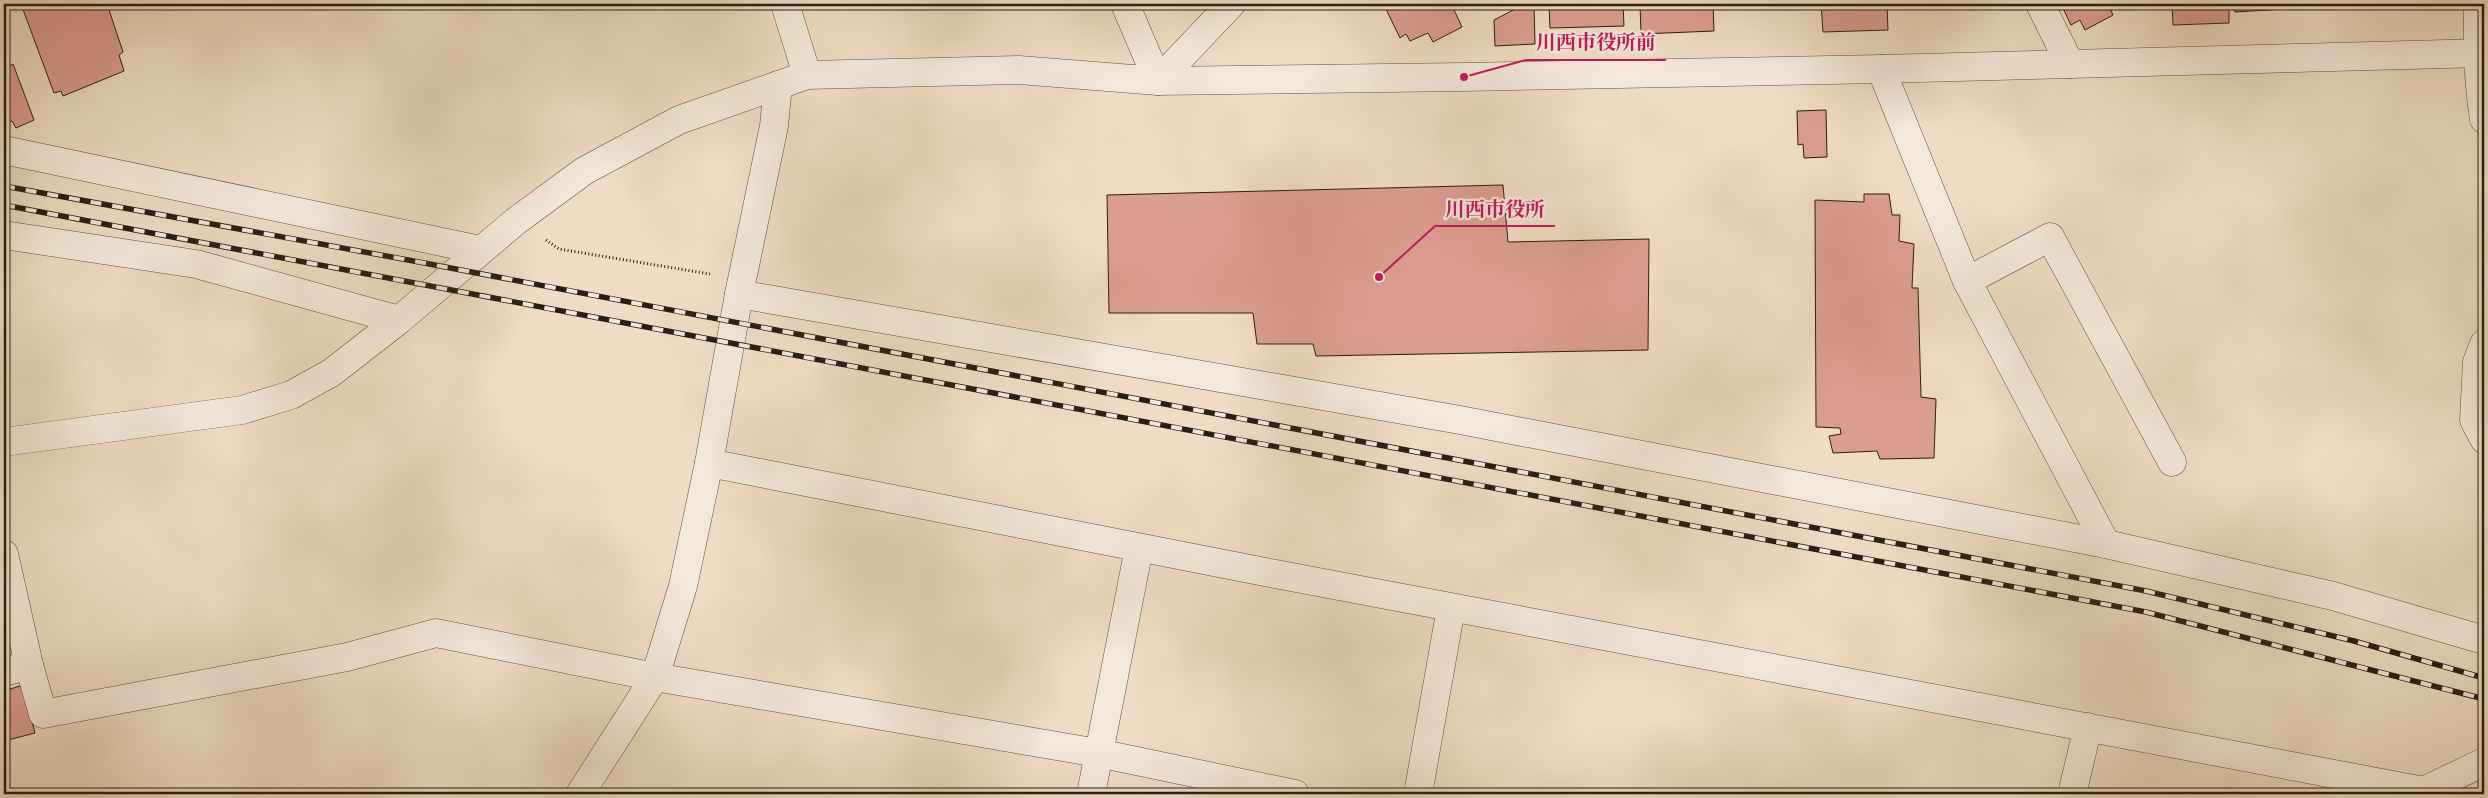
<svg xmlns="http://www.w3.org/2000/svg" width="2488" height="798" font-family="'IM FELL Great Primer','Noto Serif JP',serif">
	<style>
		.building { fill: #dc9d91; stroke: #291e16 }
		.lines { fill: none; stroke-linecap: round; stroke-linejoin: round }
		.minor-casing { stroke: #5a4e42; stroke-width: 29 }
		.tertiary-casing { stroke: #5a4e42; stroke-width: 29 }
		.path { stroke: #291e16; stroke-width: 3; stroke-dasharray: 1 2.5; stroke-linecap: butt }
		.minor { stroke: #f4e8d9; stroke-width: 28 }
		.tertiary { stroke: #f4e8d9; stroke-width: 28 }
		.rail-casing { stroke: #291e16; stroke-width: 5.5 }
		.rail { stroke: #f4e8d9; stroke-width: 4; stroke-dasharray: 11; stroke-linecap: butt }
		.leader { fill: none; stroke: #c2185b; stroke-width: 2 }
		.callout-dot { fill: #c2185b; stroke: #f4e8d9; stroke-width: 2 }
		.callout-label { font-size: 20px; text-anchor: middle; font-weight: bold; fill: #c2185b; stroke: #f4e8d9; stroke-width: 4.5; stroke-linejoin: round; paint-order: stroke }
	</style>
	<rect width="100%" height="100%" fill="#eedcc4"/>
	<filter id="stains"><feTurbulence type="fractalNoise" baseFrequency=".004" numOctaves="4"/><feColorMatrix values="0 0 0 0 .2 0 0 0 0 .09 0 0 0 0 .02 0 0 0 .5 -.17"/></filter>
	<radialGradient id="worn" r=".72"><stop offset=".6" stop-color="#630" stop-opacity="0"/><stop offset="1" stop-color="#630" stop-opacity=".3"/></radialGradient>
	<g class="building">
		<path d="M 21,4 L 107,4 L 123,52 L 119,55 L 124,71 L 63,96 L 61,91 L 54,93 Z"/>
		<path d="M 1392,4 L 1455,4 L 1458,8 L 1454,10 L 1462,27 L 1433,42 L 1428,33 L 1410,41 L 1406,34 L 1400,38 L 1385,7 Z"/>
		<path d="M 1549,4 L 1623,4 L 1624,26 L 1550,28 Z"/>
		<path d="M 1640,4 L 1713,4 L 1714,31 L 1641,34 Z"/>
		<path d="M 1821,4 L 1887,4 L 1888,30 L 1823,32 Z"/>
		<path d="M 2061,4 L 2114,4 L 2109,7 L 2113,15 L 2085,30 L 2080,20 L 2071,25 Z"/>
		<path d="M 2172,4 L 2229,4 L 2229,23 L 2173,25 Z"/>
		<path d="M 2235,4 L 2284,4 L 2284,9 L 2235,12 Z"/>
		<path d="M 1521,6 L 1534,6 L 1535,44 L 1495,46 L 1494,20 Z"/>
		<path d="M 13,64 L 34,120 L 16,128 L 12,121 L 4,124 L 4,69 Z"/>
		<path d="M 1826,110 L 1827,157 L 1804,158 L 1803,144 L 1798,145 L 1797,111 Z"/>
		<path d="M 1503,185 L 1508,242 L 1649,239 L 1648,350 L 1316,356 L 1313,344 L 1257,344 L 1253,313 L 1109,313 L 1107,195 Z"/>
		<path d="M 1864,194 L 1889,194 L 1892,215 L 1900,215 L 1899,241 L 1914,244 L 1912,288 L 1918,288 L 1921,397 L 1936,399 L 1934,458 L 1880,459 L 1877,451 L 1833,453 L 1829,436 L 1841,434 L 1840,428 L 1816,427 L 1815,200 L 1864,202 Z"/>
		<path d="M 23,685 L 35,733 L 4,741 L 4,691 Z"/>
	</g>
	<g class="lines">
		<g class="minor-casing">
			<g id="minor">
				<path d="M 1125,4 L 1158,81 L 1231,4"/>
				<path d="M 2040,4 L 2070,64"/>
				<path d="M 2484,4 L 2478,7 C 2477,46 2478,81 2484,119"/>
				<path d="M 1881,69 L 1967,281 L 2106,544"/>
				<path d="M 4,150 L 480,250"/>
				<path d="M 4,235 L 196,264 L 399,320"/>
				<path d="M 1967,281 L 2050,237 L 2172,462"/>
				<path d="M 739,294 L 1460,420 L 2106,544 L 2333,596 L 2484,640"/>
				<path d="M 2484,344 L 2477,362 L 2474,420 L 2484,439"/>
				<path d="M 709,463 L 1260,571 L 2424,791"/>
				<path d="M 4,554 L 29,665 L 43,714 L 347,657 L 436,633 L 655,677 L 1098,753 L 1295,794"/>
				<path d="M 4,672 L 29,665"/>
				<path d="M 1091,794 L 1139,548"/>
				<path d="M 1418,794 L 1451,608"/>
				<path d="M 2072,794 L 2088,727"/>
				<path d="M 2417,794 L 2484,762"/>
			</g>
		</g>
		<g class="tertiary-casing">
			<g id="tertiary">
				<path d="M 785,4 L 807,75"/>
				<path d="M 4,442 L 242,410 L 291,395 L 331,373 L 399,320 L 516,221 L 584,171 L 679,120 L 807,75 L 1019,70 L 1158,81 L 1464,77 L 1881,69 L 2484,53"/>
				<path d="M 580,794 L 655,677 L 683,586 L 709,463 L 739,294 L 774,126 L 778,85"/>
			</g>
		</g>
		<path class="path" d="M 546,240 L 559,249 L 710,274"/>
		<use href="#minor" class="minor"/>
		<use href="#tertiary" class="tertiary"/>
		<g class="rail-casing">
			<g id="rail">
				<path d="M 4,186 L 419,262 L 2146,591 L 2354,641 L 2484,678"/>
				<path d="M 4,205 L 2146,612 L 2484,699"/>
			</g>
		</g>
		<use href="#rail" class="rail"/>
	</g>
	<path class="leader" d="M1464 77L1526 60H1666M1379 277L1435 226H1555"/>
	<g class="callout-dot">
		<circle cx="1464" cy="77" r="5"/>
		<circle cx="1379" cy="277" r="5"/>
	</g>
	<g class="callout-label">
		<text x="1596" y="49">川西市役所前</text>
		<text x="1495" y="216">川西市役所</text>
	</g>
	<rect width="2488" height="798" fill="none" stroke="#eedcc4" stroke-width="20"/>
	<rect x="5" y="5" width="2478" height="788" fill="none" stroke="#291e16" stroke-width="2.5"/>
	<rect x="10" y="10" width="2468" height="778" fill="none" stroke="#291e16"/>
	<rect width="100%" height="100%" filter="url(#stains)"/>
	<rect width="100%" height="100%" fill="url(#worn)"/>
</svg>
